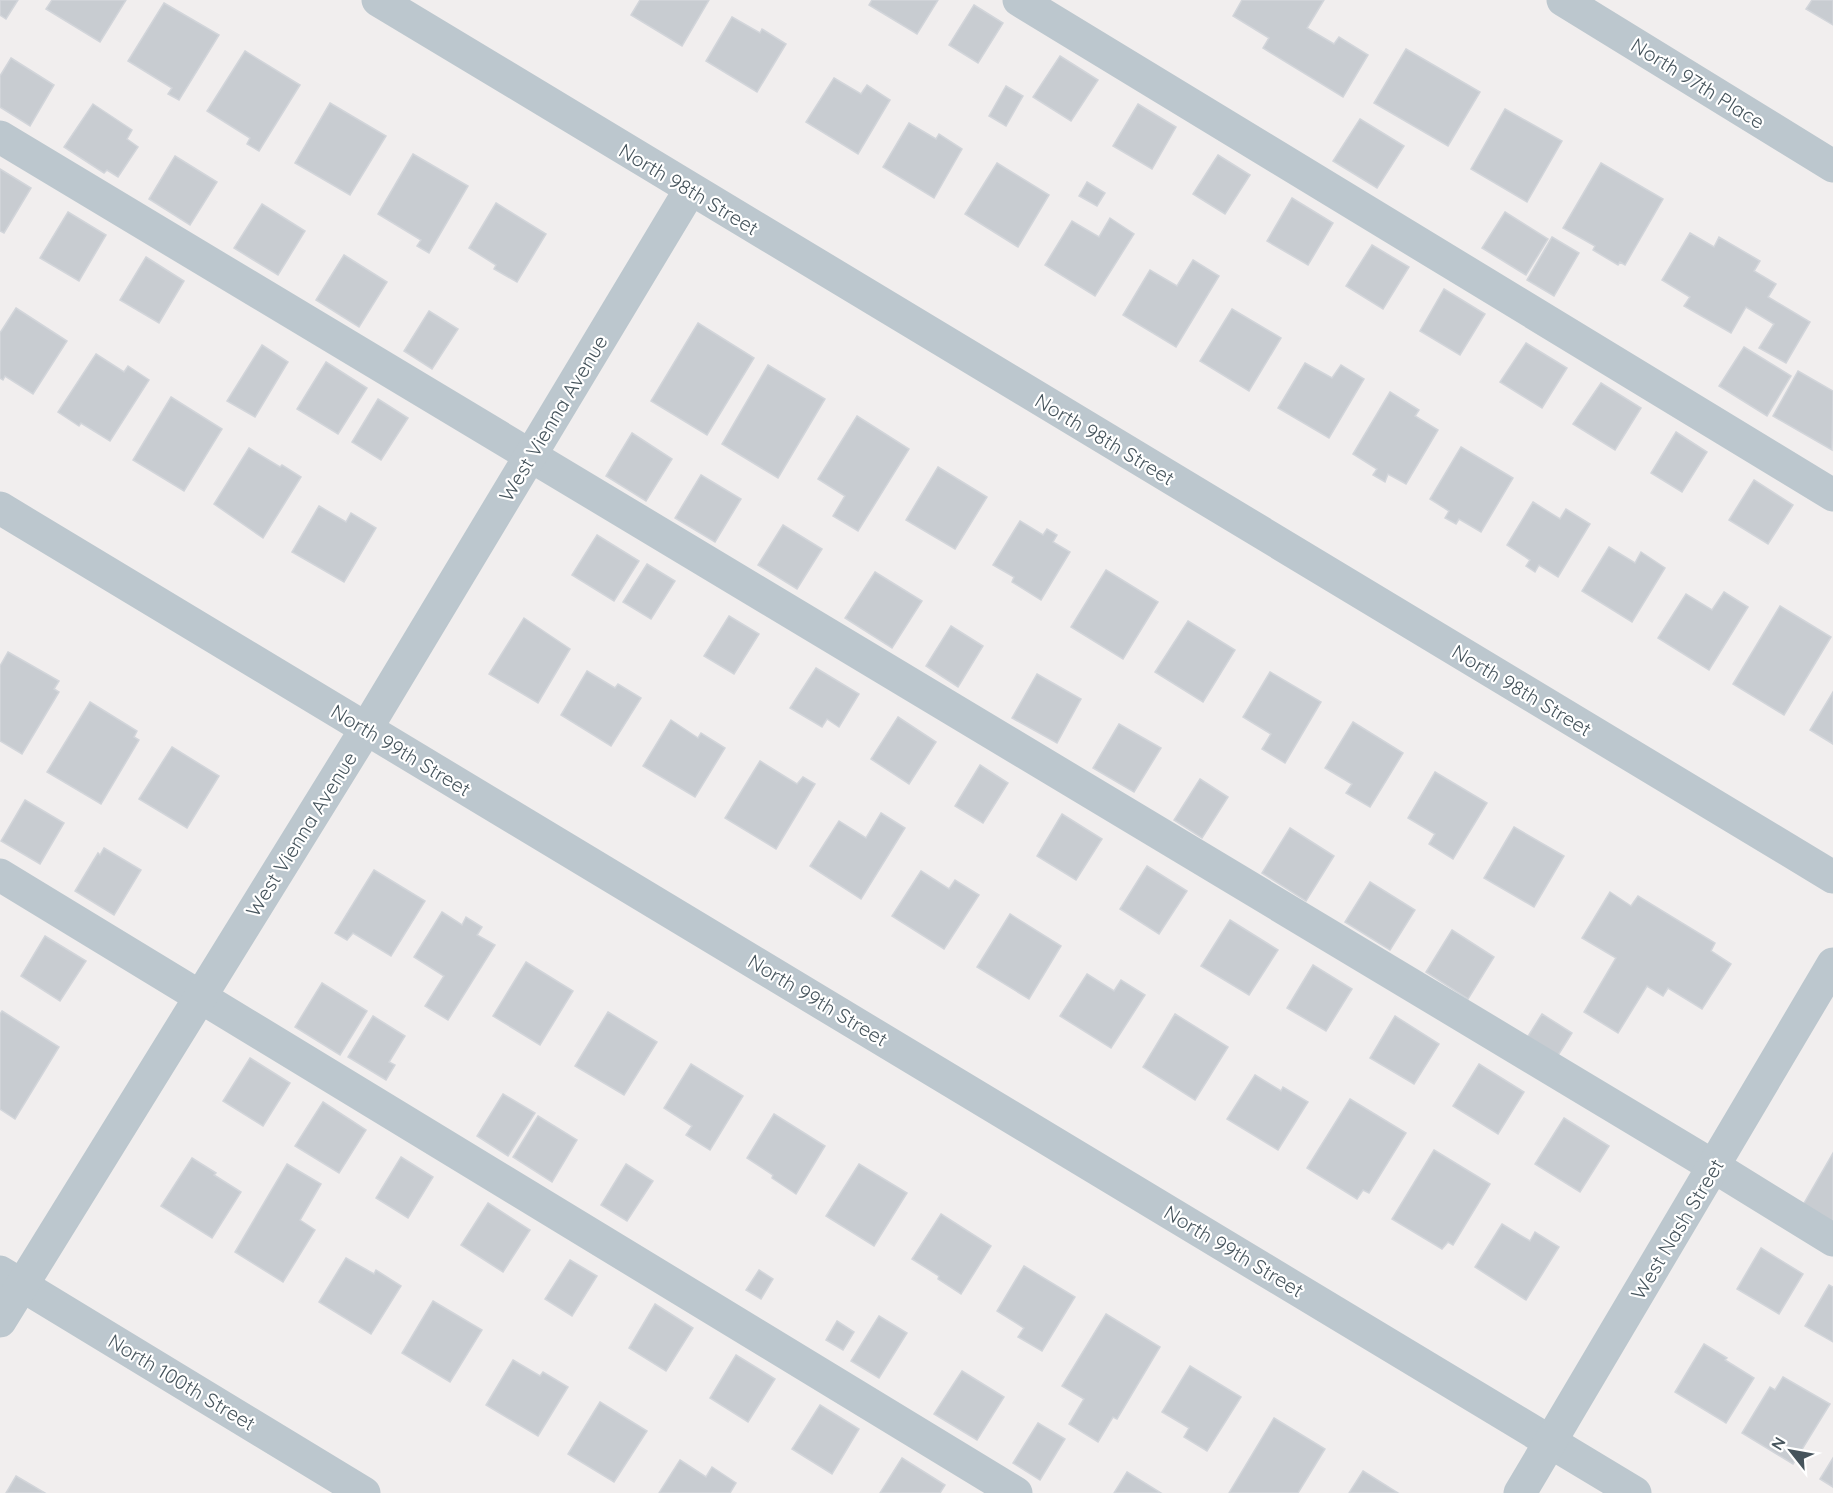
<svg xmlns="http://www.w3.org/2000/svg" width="1833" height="1493" font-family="Quicksand,sans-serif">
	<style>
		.building { fill: #c8ccd1; stroke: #d2d5da; stroke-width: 1.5 }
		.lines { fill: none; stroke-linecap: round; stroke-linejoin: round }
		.minor { stroke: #bcc7ce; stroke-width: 33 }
		.labels { text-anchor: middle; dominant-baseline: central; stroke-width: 4.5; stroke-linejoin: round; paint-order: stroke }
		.street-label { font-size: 20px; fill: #46545c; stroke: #fff }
	</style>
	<rect width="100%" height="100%" fill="#f1eeee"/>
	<g class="building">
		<path d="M 0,0 L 18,0 L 6,19 L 0,15 Z"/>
		<path d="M 52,0 L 126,0 L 100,42 L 46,9 Z"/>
		<path d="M 640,0 L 709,0 L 682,46 L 631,15 Z"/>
		<path d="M 872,0 L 938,0 L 917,34 L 869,5 Z"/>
		<path d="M 1242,0 L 1324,0 L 1307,28 L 1334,44 L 1339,37 L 1368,55 L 1343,97 L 1263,48 L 1269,38 L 1233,16 Z"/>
		<path d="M 1812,0 L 1833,0 L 1833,25 L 1806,9 Z"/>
		<path d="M 164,3 L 219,35 L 179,100 L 168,94 L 172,88 L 128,61 Z"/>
		<path d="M 974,5 L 1003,23 L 978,63 L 949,45 Z"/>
		<path d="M 732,17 L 760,33 L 762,29 L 786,44 L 757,92 L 706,61 Z"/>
		<path d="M 1406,49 L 1480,92 L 1448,146 L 1374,103 Z"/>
		<path d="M 245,51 L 300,85 L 259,151 L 247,144 L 250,138 L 207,111 Z"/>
		<path d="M 1060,56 L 1098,80 L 1071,121 L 1033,97 Z"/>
		<path d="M 11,58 L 54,85 L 30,126 L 0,107 L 0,76 Z"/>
		<path d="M 834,78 L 861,94 L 867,85 L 890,100 L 858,154 L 806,122 Z"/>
		<path d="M 1006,86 L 1023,96 L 1006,126 L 989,116 Z"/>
		<path d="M 330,103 L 386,136 L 350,195 L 295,163 Z"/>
		<path d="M 93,104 L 132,130 L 127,139 L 138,147 L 118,177 L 107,170 L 104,173 L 64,147 Z"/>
		<path d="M 1138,104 L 1176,127 L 1152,169 L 1113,146 Z"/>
		<path d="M 1505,109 L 1562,141 L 1527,202 L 1471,169 Z"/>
		<path d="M 1360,119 L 1404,146 L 1377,188 L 1333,161 Z"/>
		<path d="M 909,123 L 936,139 L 939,134 L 962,149 L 934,198 L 883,167 Z"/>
		<path d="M 413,154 L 468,186 L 429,253 L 417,246 L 421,240 L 378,214 Z"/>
		<path d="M 1218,155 L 1250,175 L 1225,214 L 1193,194 Z"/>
		<path d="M 175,156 L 217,182 L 190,225 L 149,199 Z"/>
		<path d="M 997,163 L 1049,195 L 1018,247 L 965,214 Z"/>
		<path d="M 1601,163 L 1663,199 L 1625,265 L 1620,262 L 1618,265 L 1593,250 L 1595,246 L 1563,228 Z"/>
		<path d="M 0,169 L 31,188 L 4,233 L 0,231 Z"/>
		<path d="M 1087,182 L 1105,193 L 1097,206 L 1079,196 Z"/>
		<path d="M 1292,198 L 1333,223 L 1308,265 L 1267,241 Z"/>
		<path d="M 496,203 L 546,234 L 517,282 L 494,269 L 496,265 L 469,248 Z"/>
		<path d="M 262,204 L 305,231 L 278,275 L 234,248 Z"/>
		<path d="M 68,212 L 106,235 L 79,281 L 40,258 Z"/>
		<path d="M 1505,212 L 1548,239 L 1526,275 L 1482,248 Z"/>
		<path d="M 1110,218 L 1134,234 L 1095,296 L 1045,265 L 1072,221 L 1099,237 Z"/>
		<path d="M 1690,233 L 1714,247 L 1719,237 L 1760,261 L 1754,271 L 1776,284 L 1768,297 L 1810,322 L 1786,363 L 1759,348 L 1774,324 L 1746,307 L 1731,333 L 1684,306 L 1690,297 L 1662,280 Z"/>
		<path d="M 1552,237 L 1579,253 L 1554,296 L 1527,280 Z"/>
		<path d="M 1372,245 L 1409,267 L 1383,309 L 1346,286 Z"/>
		<path d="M 344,255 L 387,282 L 359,327 L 316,300 Z"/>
		<path d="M 146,257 L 184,281 L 159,323 L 120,300 Z"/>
		<path d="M 1193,260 L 1219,276 L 1176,347 L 1123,315 L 1150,270 L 1177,286 Z"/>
		<path d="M 1444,289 L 1485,314 L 1460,355 L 1420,331 Z"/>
		<path d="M 16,308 L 67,341 L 33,394 L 5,376 L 3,380 L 0,378 L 0,333 Z"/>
		<path d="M 1232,309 L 1281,338 L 1249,391 L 1200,361 Z"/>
		<path d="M 429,311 L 458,329 L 432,369 L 404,351 Z"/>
		<path d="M 698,323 L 754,358 L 707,435 L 651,401 Z"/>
		<path d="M 1526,343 L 1567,368 L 1542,408 L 1500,382 Z"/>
		<path d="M 262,345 L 288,362 L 255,417 L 227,401 Z"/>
		<path d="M 1744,347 L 1791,376 L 1767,416 L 1719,386 Z"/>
		<path d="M 96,354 L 124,372 L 128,366 L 149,380 L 110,441 L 81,423 L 79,426 L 58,412 Z"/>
		<path d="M 326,362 L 367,388 L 338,434 L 297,409 Z"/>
		<path d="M 1305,363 L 1332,378 L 1341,365 L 1364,379 L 1329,438 L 1278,408 Z"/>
		<path d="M 768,365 L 825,399 L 778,478 L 722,444 Z"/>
		<path d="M 1798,371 L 1833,391 L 1832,450 L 1773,416 Z"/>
		<path d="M 1601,383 L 1641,408 L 1615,450 L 1573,424 Z"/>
		<path d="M 1390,392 L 1419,410 L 1415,416 L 1438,430 L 1406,484 L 1388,474 L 1385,482 L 1373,475 L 1377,469 L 1353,454 Z"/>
		<path d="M 171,397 L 222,429 L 184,491 L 133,460 Z"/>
		<path d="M 378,399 L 408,418 L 381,460 L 352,442 Z"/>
		<path d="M 857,416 L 909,449 L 858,531 L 833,516 L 845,496 L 818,479 Z"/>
		<path d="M 1676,432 L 1707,452 L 1682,492 L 1651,473 Z"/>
		<path d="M 632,433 L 672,459 L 646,501 L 606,476 Z"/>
		<path d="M 1461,447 L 1513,478 L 1481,532 L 1459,519 L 1456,524 L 1445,518 L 1449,511 L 1430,499 Z"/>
		<path d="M 249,448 L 280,467 L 282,465 L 301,477 L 263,538 L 214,504 Z"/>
		<path d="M 938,467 L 987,497 L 955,549 L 906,520 Z"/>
		<path d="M 701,475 L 741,499 L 715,542 L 675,518 Z"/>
		<path d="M 1754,480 L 1793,505 L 1768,544 L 1729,520 Z"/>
		<path d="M 1533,502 L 1560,519 L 1566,509 L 1590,524 L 1558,577 L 1539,565 L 1535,572 L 1526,566 L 1530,560 L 1507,545 Z"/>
		<path d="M 319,506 L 346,522 L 351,513 L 376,528 L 344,582 L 292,552 Z"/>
		<path d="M 1020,521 L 1043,535 L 1047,529 L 1057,535 L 1053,542 L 1070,552 L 1041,600 L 1012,582 L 1014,577 L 993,565 Z"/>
		<path d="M 783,525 L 822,549 L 797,589 L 758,565 Z"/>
		<path d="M 597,535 L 639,561 L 614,601 L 572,575 Z"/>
		<path d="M 1609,547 L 1635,563 L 1641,552 L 1665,568 L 1632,622 L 1582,591 Z"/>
		<path d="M 647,564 L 675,581 L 651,619 L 623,602 Z"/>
		<path d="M 1106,570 L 1158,602 L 1123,659 L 1071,627 Z"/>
		<path d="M 875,572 L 922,601 L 892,648 L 845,618 Z"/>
		<path d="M 1724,592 L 1748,607 L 1709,670 L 1658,638 L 1686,594 L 1712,610 Z"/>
		<path d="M 1780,606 L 1831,637 L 1784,715 L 1733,684 Z"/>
		<path d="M 729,616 L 759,634 L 734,674 L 704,656 Z"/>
		<path d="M 524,618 L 570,649 L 538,703 L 489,674 Z"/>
		<path d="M 1188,621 L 1235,650 L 1203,702 L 1155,672 Z"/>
		<path d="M 951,626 L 983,646 L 958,687 L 926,666 Z"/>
		<path d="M 8,652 L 59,681 L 54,689 L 59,692 L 22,754 L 0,741 L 0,666 Z"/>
		<path d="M 816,668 L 859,694 L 839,727 L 827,719 L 822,727 L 790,708 Z"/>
		<path d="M 587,671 L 615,688 L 618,684 L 641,698 L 611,746 L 561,715 Z"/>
		<path d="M 1270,672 L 1321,702 L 1285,763 L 1262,749 L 1271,734 L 1243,717 Z"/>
		<path d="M 1037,674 L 1081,699 L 1057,743 L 1012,718 Z"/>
		<path d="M 1833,692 L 1833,744 L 1810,730 Z"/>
		<path d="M 90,702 L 137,731 L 134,737 L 139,740 L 101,804 L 47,772 Z"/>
		<path d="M 898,717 L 936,742 L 909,784 L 871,759 Z"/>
		<path d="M 671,720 L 698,738 L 701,733 L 725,748 L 695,797 L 643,766 Z"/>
		<path d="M 1353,722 L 1403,753 L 1370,807 L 1346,793 L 1352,784 L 1325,768 Z"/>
		<path d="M 1119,724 L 1161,748 L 1134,792 L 1093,768 Z"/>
		<path d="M 172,747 L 219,776 L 187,828 L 139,799 Z"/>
		<path d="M 760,761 L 797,784 L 803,777 L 815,784 L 776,849 L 725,818 Z"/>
		<path d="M 980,765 L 1008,783 L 983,823 L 955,806 Z"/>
		<path d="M 1435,772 L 1487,803 L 1453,859 L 1429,844 L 1435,834 L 1408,818 Z"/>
		<path d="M 1200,779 L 1228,797 L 1202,838 L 1174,820 Z"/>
		<path d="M 25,800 L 64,823 L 40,864 L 1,841 Z"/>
		<path d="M 881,813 L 905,828 L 861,899 L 810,866 L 839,821 L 866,838 Z"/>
		<path d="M 1062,814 L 1102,839 L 1076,880 L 1037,856 Z"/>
		<path d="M 1514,827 L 1564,856 L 1534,907 L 1484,878 Z"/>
		<path d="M 1290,828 L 1334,856 L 1306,901 L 1262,873 Z"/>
		<path d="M 104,848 L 141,870 L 114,915 L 75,891 L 98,853 L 100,855 Z"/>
		<path d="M 1147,866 L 1187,891 L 1159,934 L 1120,909 Z"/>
		<path d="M 374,870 L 425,901 L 391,956 L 353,933 L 347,940 L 335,933 Z"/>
		<path d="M 921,871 L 949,889 L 955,880 L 979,895 L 944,949 L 892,916 Z"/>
		<path d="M 1370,882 L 1415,910 L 1390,950 L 1345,922 Z"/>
		<path d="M 1610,892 L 1631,906 L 1638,896 L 1715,943 L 1711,951 L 1731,964 L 1702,1009 L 1668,988 L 1663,996 L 1647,986 L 1618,1033 L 1584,1012 L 1616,958 L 1582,938 Z"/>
		<path d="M 442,912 L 462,925 L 466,917 L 482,927 L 477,935 L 495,945 L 448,1020 L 425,1006 L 444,976 L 414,957 Z"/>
		<path d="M 1010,914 L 1061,946 L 1029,999 L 977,967 Z"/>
		<path d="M 1230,920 L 1278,950 L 1249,995 L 1201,966 Z"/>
		<path d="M 1452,930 L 1494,957 L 1468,999 L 1426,972 Z"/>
		<path d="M 45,936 L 86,961 L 60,1001 L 21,976 Z"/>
		<path d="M 526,962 L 573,991 L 540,1045 L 493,1016 Z"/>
		<path d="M 1313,965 L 1352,989 L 1326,1031 L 1287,1008 Z"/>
		<path d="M 1087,974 L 1114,991 L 1121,980 L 1145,995 L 1111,1048 L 1060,1016 Z"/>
		<path d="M 322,983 L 367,1011 L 340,1055 L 295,1027 Z"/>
		<path d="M 2,1011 L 59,1047 L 15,1119 L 0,1109 L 0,1014 Z"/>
		<path d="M 608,1012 L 657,1042 L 624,1095 L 575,1066 Z"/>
		<path d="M 1175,1014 L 1228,1047 L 1195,1100 L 1143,1067 Z"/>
		<path d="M 1542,1014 L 1572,1033 L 1557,1057 L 1527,1038 Z"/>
		<path d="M 373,1016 L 405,1036 L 389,1062 L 395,1065 L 386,1080 L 348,1057 Z"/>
		<path d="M 1395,1016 L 1439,1044 L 1414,1084 L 1370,1058 Z"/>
		<path d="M 250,1058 L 290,1083 L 263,1126 L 223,1101 Z"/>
		<path d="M 691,1064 L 743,1096 L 710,1150 L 686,1135 L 692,1126 L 664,1108 Z"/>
		<path d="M 1479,1064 L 1524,1092 L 1498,1134 L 1453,1106 Z"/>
		<path d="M 1255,1075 L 1281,1091 L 1283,1087 L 1308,1102 L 1278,1150 L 1227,1119 Z"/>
		<path d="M 503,1094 L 535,1113 L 508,1156 L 477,1136 Z"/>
		<path d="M 1350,1099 L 1406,1133 L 1369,1193 L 1363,1190 L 1357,1199 L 1307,1168 Z"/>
		<path d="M 323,1102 L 366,1130 L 339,1173 L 295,1146 Z"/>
		<path d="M 774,1114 L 825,1146 L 796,1194 L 772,1178 L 773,1175 L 747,1158 Z"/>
		<path d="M 538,1116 L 577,1140 L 552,1182 L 513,1157 Z"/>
		<path d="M 1564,1118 L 1609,1146 L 1580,1192 L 1535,1164 Z"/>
		<path d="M 1434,1150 L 1490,1184 L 1453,1245 L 1448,1242 L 1442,1249 L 1392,1219 Z"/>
		<path d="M 1833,1153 L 1833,1222 L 1803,1205 Z"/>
		<path d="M 401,1157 L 433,1177 L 408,1218 L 376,1198 Z"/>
		<path d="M 192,1158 L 216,1173 L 214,1175 L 241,1192 L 212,1238 L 161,1206 Z"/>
		<path d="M 287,1164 L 321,1184 L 300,1220 L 315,1230 L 283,1282 L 235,1252 Z"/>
		<path d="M 626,1164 L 653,1181 L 627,1221 L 601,1205 Z"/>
		<path d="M 859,1164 L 907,1193 L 874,1246 L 826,1216 Z"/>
		<path d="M 488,1203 L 530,1230 L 503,1272 L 461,1245 Z"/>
		<path d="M 941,1214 L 991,1246 L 961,1294 L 938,1279 L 939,1276 L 912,1259 Z"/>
		<path d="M 1502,1224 L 1530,1241 L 1535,1232 L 1559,1247 L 1526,1300 L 1475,1267 Z"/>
		<path d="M 1761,1248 L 1803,1274 L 1779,1314 L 1737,1289 Z"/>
		<path d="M 346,1258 L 374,1274 L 376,1270 L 401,1286 L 371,1334 L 319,1302 Z"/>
		<path d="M 570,1260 L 597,1276 L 572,1316 L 545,1299 Z"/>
		<path d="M 1024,1266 L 1075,1297 L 1042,1351 L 1018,1337 L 1024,1328 L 997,1311 Z"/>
		<path d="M 759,1270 L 773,1279 L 761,1299 L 746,1290 Z"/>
		<path d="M 1829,1285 L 1833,1287 L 1833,1342 L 1805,1326 Z"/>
		<path d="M 433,1301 L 482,1330 L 450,1382 L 402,1353 Z"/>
		<path d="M 655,1304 L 693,1328 L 666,1371 L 629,1348 Z"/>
		<path d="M 1106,1314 L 1160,1347 L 1117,1419 L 1113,1417 L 1098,1442 L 1069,1424 L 1084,1399 L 1062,1386 Z"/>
		<path d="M 879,1316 L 907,1333 L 879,1378 L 851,1361 Z"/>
		<path d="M 837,1321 L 854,1332 L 843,1350 L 826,1340 Z"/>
		<path d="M 1704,1344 L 1727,1358 L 1725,1360 L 1754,1378 L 1726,1423 L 1675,1392 Z"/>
		<path d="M 736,1355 L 775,1379 L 748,1422 L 710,1398 Z"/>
		<path d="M 513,1360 L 540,1376 L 543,1372 L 568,1387 L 538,1436 L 486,1405 Z"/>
		<path d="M 1190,1366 L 1241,1397 L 1207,1451 L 1184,1437 L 1189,1428 L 1162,1412 Z"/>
		<path d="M 962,1371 L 1004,1397 L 977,1440 L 934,1414 Z"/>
		<path d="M 1783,1377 L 1830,1404 L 1793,1464 L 1742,1433 L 1770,1387 L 1775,1390 Z"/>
		<path d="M 600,1402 L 647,1431 L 614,1482 L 568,1454 Z"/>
		<path d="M 820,1405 L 859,1429 L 832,1474 L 792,1449 Z"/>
		<path d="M 1274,1418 L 1325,1449 L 1298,1493 L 1229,1493 Z"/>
		<path d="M 1038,1423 L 1065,1439 L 1040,1480 L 1013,1463 Z"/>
		<path d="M 902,1458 L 945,1485 L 940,1493 L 880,1493 Z"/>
		<path d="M 1833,1458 L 1833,1487 L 1820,1479 Z"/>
		<path d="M 680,1460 L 706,1477 L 712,1467 L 736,1483 L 730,1493 L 659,1493 Z"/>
		<path d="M 1363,1471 L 1398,1493 L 1349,1493 Z"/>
		<path d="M 1127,1472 L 1161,1493 L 1114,1493 Z"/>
		<path d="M 16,1476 L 45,1493 L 6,1493 Z"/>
	</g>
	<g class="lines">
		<g class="minor">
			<path d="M 378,0 L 1833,877"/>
			<path d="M 1019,0 L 1833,495"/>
			<path d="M 1563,0 L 1833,166"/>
			<path d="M 0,137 L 1713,1166 L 1833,1240"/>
			<path d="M 0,508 L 1635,1493"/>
			<path d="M 0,875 L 1016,1493"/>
			<path d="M 0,1272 L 364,1493"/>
			<path d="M 0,1321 L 366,729 L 690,190"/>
			<path d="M 1520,1493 L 1833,964"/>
		</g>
	</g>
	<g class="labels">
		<g class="street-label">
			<text transform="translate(1698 83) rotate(32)">North 97th Place</text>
			<text transform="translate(689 189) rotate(31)">North 98th Street</text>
			<text transform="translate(553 418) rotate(-59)">West Vienna Avenue</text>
			<text transform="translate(1105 439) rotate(31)">North 98th Street</text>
			<text transform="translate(1522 690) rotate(31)">North 98th Street</text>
			<text transform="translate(401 750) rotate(31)">North 99th Street</text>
			<text transform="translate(301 834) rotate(-58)">West Vienna Avenue</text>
			<text transform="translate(818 1000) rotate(31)">North 99th Street</text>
			<text transform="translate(1677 1229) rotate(-59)">West Nash Street</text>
			<text transform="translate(1234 1251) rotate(31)">North 99th Street</text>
			<text transform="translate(182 1382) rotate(31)">North 100th Street</text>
		</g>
	</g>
	<g transform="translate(1791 1451) rotate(301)" stroke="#ffffff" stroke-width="4.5" paint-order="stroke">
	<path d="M0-4.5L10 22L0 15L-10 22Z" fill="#46545c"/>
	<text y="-9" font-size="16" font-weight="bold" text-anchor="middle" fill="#46545c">N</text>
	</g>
</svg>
